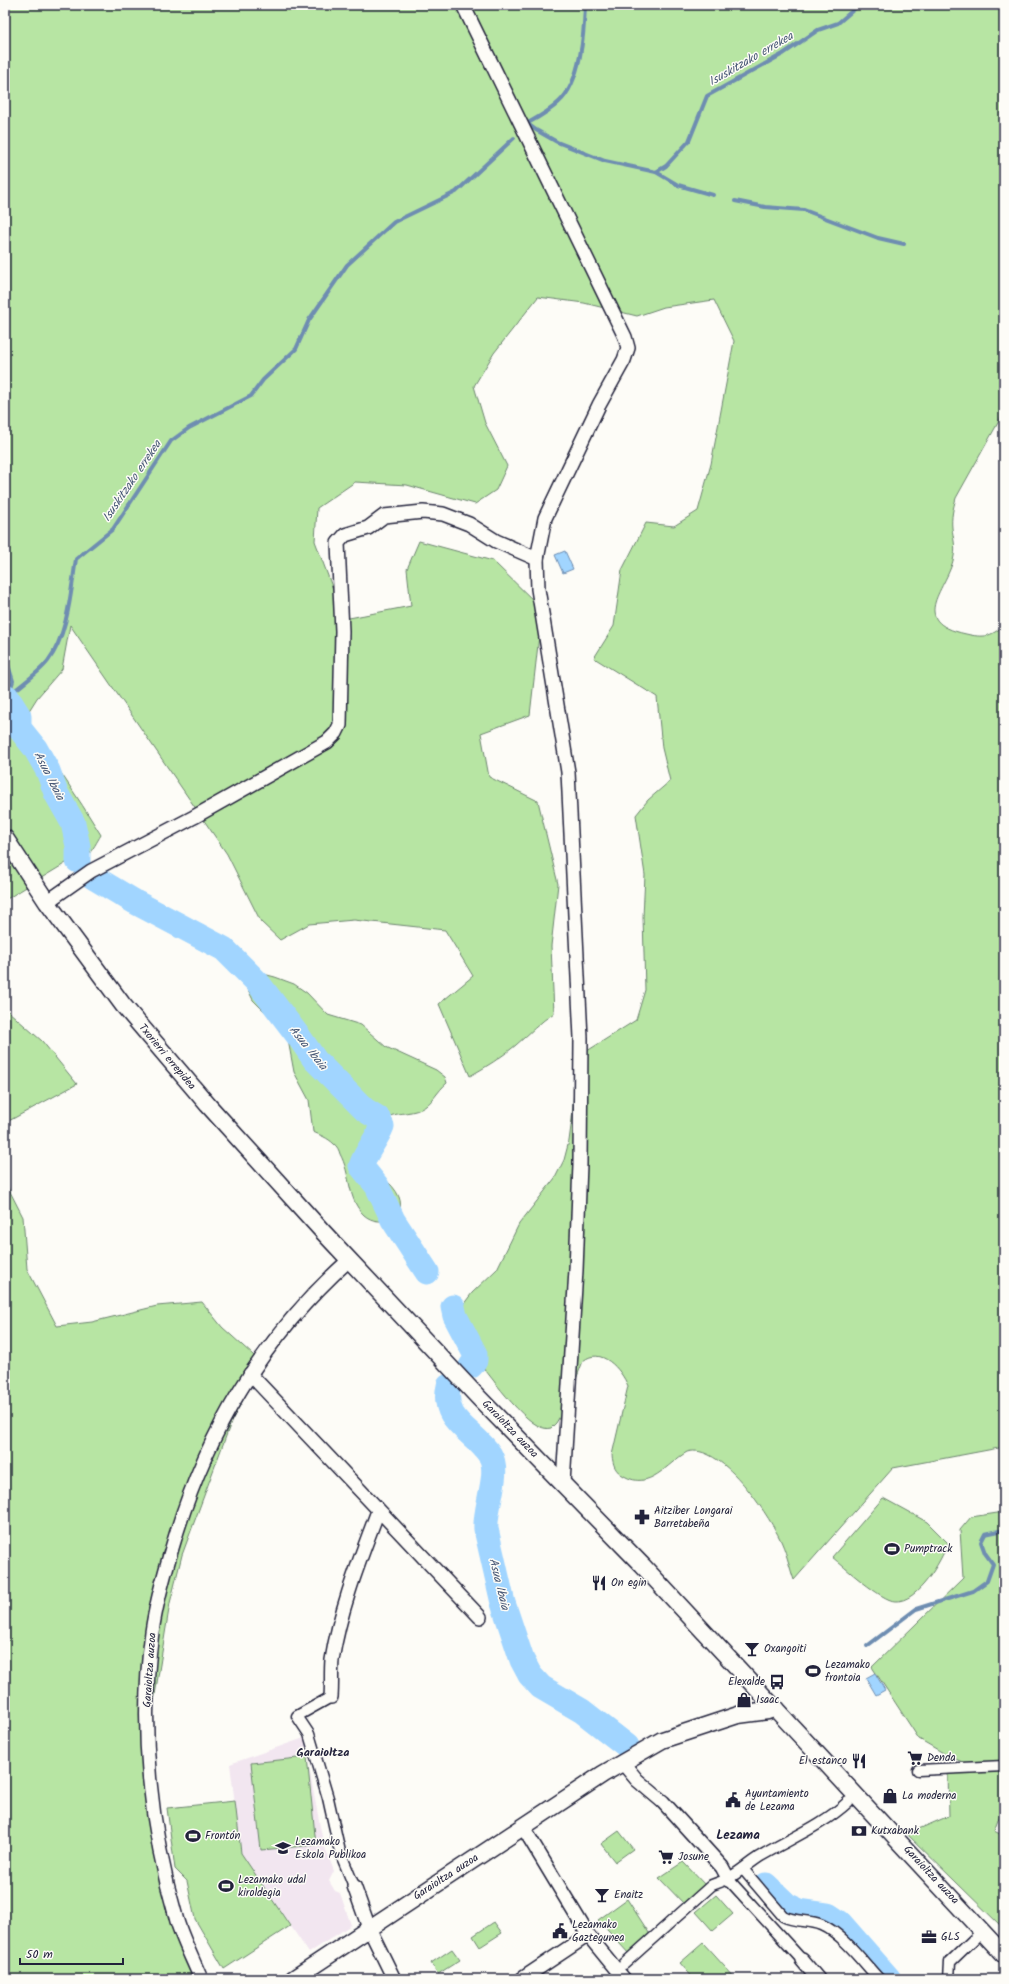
<svg xmlns="http://www.w3.org/2000/svg" width="1009" height="1984" font-family="Kalam,sans-serif">
	<style>
		.built { fill: #f2e6f0 }
		.green { fill: #b7e5a3; stroke: #6c846f }
		.water { fill: #a1d5ff; stroke: #6e8db1 }
		.lines { fill: none; stroke-linecap: round; stroke-linejoin: round }
		.stream { stroke: #6e8db1; stroke-width: 4 }
		.river { stroke: #a1d5ff; stroke-width: 25 }
		.pedestrian-casing { stroke: #22223b; stroke-width: 13 }
		.minor-casing { stroke: #22223b; stroke-width: 16 }
		.tertiary-casing { stroke: #22223b; stroke-width: 19 }
		.pedestrian { stroke: #fdfcf7; stroke-width: 10 }
		.minor { stroke: #fdfcf7; stroke-width: 13 }
		.tertiary { stroke: #fdfcf7; stroke-width: 16 }
		.labels { text-anchor: middle; dominant-baseline: central; stroke-width: 3; stroke-linejoin: round; paint-order: stroke }
		.street-label { font-size: 11px; fill: #22223b; stroke: #fdfcf7 }
		.poi-label { font-size: 11px; fill: #22223b; stroke: #fdfcf7; text-anchor: start }
		.water-label { font-size: 12px; font-style: italic; fill: #485876; stroke: #fdfcf7 }
		.neighbourhood-label { font-size: 12px; font-weight: bold; fill: #22223b; stroke: #fdfcf7 }
		.quarter-label { font-size: 13px; font-weight: bold; fill: #22223b; stroke: #fdfcf7 }
	</style>
	<rect width="100%" height="100%" fill="#fdfcf7"/>
	<filter id="ink" filterUnits="userSpaceOnUse"><feTurbulence type="fractalNoise" baseFrequency=".025" numOctaves="2"/><feDisplacementMap in="SourceGraphic" scale="8" xChannelSelector="R" yChannelSelector="G"/><feConvolveMatrix kernelMatrix="1 2 1 2 8 2 1 2 1" color-interpolation-filters="sRGB"/></filter>
	<g filter="url(#ink)">
		<path class="built" d="M 307,1737 L 307,1757 L 323,1842 L 334,1871 L 329,1881 L 335,1891 L 340,1893 L 351,1925 L 309,1953 L 241,1853 L 230,1764 Z"/>
		<g class="green">
			<path d="M 5,5 L 1004,5 L 1004,412 L 956,498 C 953,509 951,517 952,528 C 953,537 956,547 954,556 C 949,588 905,621 966,634 C 983,638 991,637 1004,625 L 1004,1447 L 893,1468 L 794,1580 C 789,1566 786,1550 779,1537 C 766,1511 720,1442 687,1452 C 666,1464 650,1491 624,1476 C 615,1471 613,1465 612,1455 L 628,1386 C 621,1369 601,1346 583,1361 L 565,1408 L 556,1423 L 551,1428 C 531,1435 491,1376 478,1361 L 478,1352 L 457,1313 L 472,1293 L 497,1269 L 519,1224 L 555,1178 L 564,1160 L 569,1141 L 572,1119 L 576,1058 L 636,1020 L 645,990 L 643,917 L 645,875 L 636,815 L 648,800 L 670,781 L 662,748 L 657,697 L 594,658 L 614,626 L 622,570 L 646,523 L 674,526 L 698,511 L 711,464 L 734,341 L 714,300 L 664,307 L 637,316 L 584,303 L 538,297 L 494,353 L 474,386 L 485,423 L 507,466 L 496,490 L 475,504 L 407,485 L 355,482 L 317,508 L 315,541 L 344,619 L 411,606 L 407,569 L 419,541 L 493,561 L 542,609 L 530,715 L 481,733 L 489,777 L 538,801 L 558,884 L 551,946 L 554,1013 C 540,1022 529,1034 516,1045 C 502,1057 486,1067 470,1076 L 439,1004 L 473,976 L 445,930 L 354,920 L 309,924 L 280,940 L 261,922 L 227,854 L 70,625 L 62,669 L 37,698 L 25,717 C 49,757 77,795 101,835 C 93,848 85,867 66,863 L 5,900 Z"/>
			<path d="M 248,970 L 275,977 L 294,984 L 307,993 L 328,1015 L 361,1025 L 386,1047 L 436,1070 L 445,1077 L 447,1083 C 438,1090 432,1104 421,1109 C 408,1115 395,1111 383,1120 L 384,1132 L 366,1161 C 375,1173 393,1182 399,1197 C 407,1217 380,1229 364,1215 C 347,1199 351,1174 340,1154 C 339,1150 337,1146 334,1144 C 328,1138 320,1135 313,1132 L 309,1100 L 294,1072 L 288,1040 L 279,1026 L 253,1000 L 239,971 Z"/>
			<path d="M 5,1011 L 8,1011 L 42,1041 L 77,1084 L 5,1123 Z"/>
			<path d="M 5,1182 L 23,1217 L 27,1269 L 57,1326 L 92,1322 L 157,1306 L 202,1302 L 222,1327 L 263,1364 L 232,1420 L 182,1555 L 170,1603 L 149,1732 L 148,1798 L 200,1979 L 5,1979 Z"/>
			<path d="M 883,1498 L 927,1522 L 948,1543 C 941,1561 918,1603 895,1601 C 882,1601 843,1566 832,1557 Z"/>
			<path d="M 1004,1512 L 1004,1804 L 994,1831 L 1004,1836 L 1004,1929 L 907,1834 L 949,1816 L 948,1771 L 975,1768 L 945,1754 L 919,1739 L 872,1667 L 963,1578 L 960,1530 L 971,1517 Z"/>
			<path d="M 307,1757 L 316,1845 L 261,1850 L 251,1763 Z"/>
			<path d="M 235,1801 L 241,1853 L 290,1926 L 224,1969 L 195,1919 L 187,1881 L 175,1869 L 167,1808 Z"/>
			<path d="M 619,1831 L 633,1849 L 615,1862 L 601,1844 Z"/>
			<path d="M 683,1862 L 707,1887 L 686,1906 L 659,1878 Z"/>
			<path d="M 716,1895 L 733,1914 L 713,1931 L 696,1912 Z"/>
			<path d="M 627,1899 L 651,1936 L 630,1955 L 598,1920 Z"/>
			<path d="M 494,1922 L 502,1933 L 480,1947 L 473,1936 Z"/>
			<path d="M 703,1943 L 736,1979 L 694,1979 L 680,1963 Z"/>
			<path d="M 452,1949 L 460,1960 L 438,1974 L 431,1963 Z"/>
		</g>
		<g class="water">
			<path d="M 565,551 L 573,569 L 563,573 L 555,555 Z"/>
			<path d="M 875,1673 L 885,1690 L 876,1695 L 866,1678 Z"/>
		</g>
		<g class="lines">
			<g class="stream">
				<path d="M 528,123 C 539,117 550,111 559,102 C 581,82 584,33 585,5"/>
				<path d="M 528,124 L 536,130 L 557,142 L 605,161 L 656,172 L 666,166 L 689,141 L 707,96 L 783,54 L 818,30 L 838,23 L 859,5"/>
				<path d="M 656,172 L 678,185 L 713,195"/>
				<path d="M 735,201 L 765,207 L 804,210 L 878,238 L 904,244"/>
				<path d="M 5,655 L 13,681 L 9,694"/>
				<path d="M 7,697 C 19,686 38,674 48,661 C 68,635 71,590 76,559 L 113,529 L 171,441 L 189,428 L 251,396 L 263,380 L 296,349 L 309,320 L 347,265 L 394,222 L 456,192 L 514,138"/>
				<path d="M 867,1646 L 916,1609 L 973,1591 L 987,1581 L 993,1564 L 985,1553 L 981,1542 L 985,1534 L 1004,1530"/>
			</g>
			<g class="river">
				<path d="M 7,697 L 19,716 L 19,728 L 35,748 L 48,771 L 56,793 L 73,823 L 78,846 L 78,861"/>
				<path d="M 93,877 L 135,902 L 224,949 L 258,983 L 299,1037 L 315,1060 L 365,1110 L 378,1118 L 382,1126 C 377,1139 364,1155 361,1166 L 377,1186 L 393,1220 L 427,1272"/>
				<path d="M 453,1307 L 455,1316 L 475,1354 L 475,1361 L 471,1366"/>
				<path d="M 449,1386 C 440,1421 474,1430 490,1455 C 501,1473 484,1508 486,1529 L 503,1603 L 522,1660 L 530,1675 L 541,1687 L 582,1711 L 627,1746"/>
				<path d="M 766,1885 L 787,1905 L 800,1911 L 828,1915 L 840,1923 L 889,1979"/>
			</g>
			<g class="pedestrian-casing">
				<g id="pedestrian">
					<path d="M 331,1697 L 297,1716 L 309,1734 L 328,1798 L 340,1852 L 354,1886"/>
					<path d="M 918,1770 L 1004,1766"/>
					<path d="M 743,1869 L 783,1916 C 796,1923 809,1919 822,1925 C 843,1934 864,1963 879,1979"/>
					<path d="M 729,1880 L 802,1960"/>
					<path d="M 624,1964 L 712,1885 C 734,1878 741,1869 759,1857 C 789,1839 822,1826 848,1802"/>
					<path d="M 949,1979 L 950,1962 L 975,1938"/>
				</g>
			</g>
			<g class="minor-casing">
				<g id="minor">
					<path d="M 463,5 L 625,337 L 628,348 L 624,360 L 599,405 L 545,518 L 537,559 L 538,589 L 568,772 L 581,1038 L 580,1164 L 576,1270 L 563,1483"/>
					<path d="M 47,902 L 91,871 L 194,817 L 327,742 L 336,733 L 340,725 L 342,631 L 338,543 L 345,535 L 368,528 L 384,516 L 423,512 L 443,514 L 469,524 L 496,541 L 537,559"/>
					<path d="M 250,1374 L 480,1617"/>
					<path d="M 331,1697 C 332,1685 331,1672 332,1660 C 340,1609 360,1559 378,1511"/>
					<path d="M 622,1762 L 637,1780 L 663,1802 L 722,1867 L 729,1880"/>
					<path d="M 523,1827 L 588,1935 L 624,1979"/>
					<path d="M 354,1886 L 369,1928 L 394,1979"/>
					<path d="M 802,1960 L 818,1979"/>
					<path d="M 201,1979 C 193,1960 183,1940 177,1921 C 150,1829 139,1727 152,1632 C 156,1603 164,1575 172,1548 C 205,1434 261,1339 349,1260"/>
					<path d="M 522,1979 L 588,1935"/>
				</g>
			</g>
			<g class="tertiary-casing">
				<g id="tertiary">
					<path d="M 5,838 L 47,902 L 123,1005 L 208,1105 L 324,1233 L 479,1398 L 642,1565 L 1004,1955"/>
					<path d="M 293,1979 L 603,1774 L 662,1740 L 738,1715 L 768,1711 L 775,1708"/>
				</g>
			</g>
			<use href="#pedestrian" class="pedestrian"/>
			<use href="#minor" class="minor"/>
			<use href="#tertiary" class="tertiary"/>
		</g>
	</g>
	<defs>
		<g id="pharmacy-bare" transform="scale(1.2)"><path d="M-2-6h4v4h4v4h-4v4h-4v-4h-4v-4h4Z" fill="#22223b" stroke="#fdfcf7" stroke-width="2.5" paint-order="stroke"/></g>
		<g id="stadium-bare" transform="scale(1.2)"><path d="M0-5a6.5 5 0 1 0 0 10a6.5 5 0 1 0 0-10ZM-3.5-1.8h7v3.6h-7Z" fill="#22223b" stroke="#fdfcf7" stroke-width="2.5" paint-order="stroke"/></g>
		<g id="restaurant-bare" transform="scale(1.2)"><path d="M-5-6h1v4h1v-4h1v4h1v-4h1v5L-1.5 .5V6h-2V.5L-5-1ZM5-6V6H3V1.5H1.5Q1.5-4 5-6Z" fill="#22223b" stroke="#fdfcf7" stroke-width="2.5" paint-order="stroke"/></g>
		<g id="bar-bare" transform="scale(1.2)"><path d="M-6-5H6L.8 .8V4.5H3.5V6h-7V4.5H-.8V.8Z" fill="#22223b" stroke="#fdfcf7" stroke-width="2.5" paint-order="stroke"/></g>
		<g id="bus-bare" transform="scale(1.2)"><path d="M-5-6H5V4H4V6H2V4H-2V6H-4V4H-5ZM-3.5-4V0h7V-4ZM-3.5 1.2v1.5H-2V1.2ZM2 1.2v1.5H3.5V1.2Z" fill="#22223b" stroke="#fdfcf7" stroke-width="2.5" paint-order="stroke"/></g>
		<g id="shop-bare" transform="scale(1.2)"><path d="M-5-2.5h2.3a2.7 3.5 0 0 1 5.4 0H5L5.5 6h-11ZM-1.5-2.5h3a1.5 2.3 0 0 0-3 0Z" fill="#22223b" stroke="#fdfcf7" stroke-width="2.5" paint-order="stroke"/></g>
		<g id="supermarket-bare" transform="scale(1.2)"><path d="M-6-5.5h2.5l.6 2H6L4.5 2H-2.5L-4.4-4H-6ZM-1.5 3.2a1.3 1.3 0 1 0 .1 0ZM3 3.2a1.3 1.3 0 1 0 .1 0Z" fill="#22223b" stroke="#fdfcf7" stroke-width="2.5" paint-order="stroke"/></g>
		<g id="civic-bare" transform="scale(1.2)"><path d="M-.6-6.5H3V-4.5H.6V-3L4-1V1h2V6H-6V1h2V-1L-.6-3ZM-1.2 2.5V6h2.4V2.5Z" fill="#22223b" stroke="#fdfcf7" stroke-width="2.5" paint-order="stroke"/></g>
		<g id="bank-bare" transform="scale(1.2)"><path d="M-6-4H6V4H-6ZM0-2.3a2.3 2.3 0 1 0 0 4.6a2.3 2.3 0 1 0 0-4.6Z" fill="#22223b" stroke="#fdfcf7" stroke-width="2.5" paint-order="stroke"/></g>
		<g id="school-bare" transform="scale(1.2)"><path d="M0-5L7-2L0 1L-7-2ZM-4 1L0 2.5L4 1V4Q0 6-4 4Z" fill="#22223b" stroke="#fdfcf7" stroke-width="2.5" paint-order="stroke"/></g>
		<g id="office-bare" transform="scale(1.2)"><path d="M-6-3h4V-5.5h4V-3h4V5H-6ZM-1-4.5V-3h2v-1.5ZM-6 0V1H6V0Z" fill="#22223b" stroke="#fdfcf7" stroke-width="2.5" paint-order="stroke"/></g>
	</defs>
	<g fill-rule="evenodd">
		<use href="#pharmacy-bare" x="642" y="1517"/>
		<use href="#stadium-bare" x="892" y="1549"/>
		<use href="#restaurant-bare" x="599" y="1583"/>
		<use href="#bar-bare" x="752" y="1649"/>
		<use href="#stadium-bare" x="813" y="1671"/>
		<use href="#bus-bare" x="777" y="1682"/>
		<use href="#shop-bare" x="744" y="1700"/>
		<use href="#supermarket-bare" x="915" y="1758"/>
		<use href="#restaurant-bare" x="859" y="1761"/>
		<use href="#shop-bare" x="890" y="1796"/>
		<use href="#civic-bare" x="733" y="1800"/>
		<use href="#bank-bare" x="859" y="1831"/>
		<use href="#stadium-bare" x="193" y="1836"/>
		<use href="#school-bare" x="283" y="1848"/>
		<use href="#supermarket-bare" x="666" y="1857"/>
		<use href="#stadium-bare" x="226" y="1886"/>
		<use href="#bar-bare" x="602" y="1895"/>
		<use href="#civic-bare" x="560" y="1931"/>
		<use href="#office-bare" x="929" y="1937"/>
	</g>
	<g class="labels">
		<g class="street-label">
			<text transform="translate(167 1057) rotate(50)">Txorierri errepidea</text>
			<text transform="translate(510 1429) rotate(46)">Garaioltza auzoa</text>
			<text transform="translate(150 1670) rotate(-86)">Garaioltza auzoa</text>
			<text transform="translate(931 1875) rotate(47)">Garaioltza auzoa</text>
			<text transform="translate(446 1877) rotate(-33)">Garaioltza auzoa</text>
		</g>
		<g class="poi-label">
			<text x="654" y="1511">Aitziber Longarai<tspan x="654" dy="13">Barretabeña</tspan></text>
			<text x="904" y="1549">Pumptrack</text>
			<text x="611" y="1583">On egin</text>
			<text x="764" y="1649">Oxangoiti</text>
			<text x="825" y="1665">Lezamako<tspan x="825" dy="13">frontoia</tspan></text>
			<text x="765" y="1682" text-anchor="end">Elexalde</text>
			<text x="756" y="1700">Isaac</text>
			<text x="927" y="1758">Denda</text>
			<text x="847" y="1761" text-anchor="end">El estanco</text>
			<text x="745" y="1794">Ayuntamiento<tspan x="745" dy="13">de Lezama</tspan></text>
			<text x="902" y="1796">La moderna</text>
			<text x="871" y="1831">Kutxabank</text>
			<text x="205" y="1836">Frontón</text>
			<text x="295" y="1842">Lezamako<tspan x="295" dy="13">Eskola Publikoa</tspan></text>
			<text x="678" y="1857">Josune</text>
			<text x="238" y="1880">Lezamako udal<tspan x="238" dy="13">kiroldegia</tspan></text>
			<text x="614" y="1895">Enaitz</text>
			<text x="572" y="1925">Lezamako<tspan x="572" dy="13">Gaztegunea</tspan></text>
			<text x="941" y="1937">GLS</text>
		</g>
		<g class="water-label">
			<text transform="translate(751 59) rotate(-30)">Isuskitzako errekea</text>
			<text transform="translate(132 481) rotate(-56)">Isuskitzako errekea</text>
			<text transform="translate(49 776) rotate(63)">Asua Ibaia</text>
			<text transform="translate(308 1048) rotate(51)">Asua Ibaia</text>
			<text transform="translate(499 1584) rotate(76)">Asua Ibaia</text>
		</g>
		<g class="neighbourhood-label">
			<text x="323" y="1752">Garaioltza</text>
		</g>
		<g class="quarter-label">
			<text x="738" y="1835">Lezama</text>
		</g>
	</g>
	<rect width="1009" height="1984" fill="none" stroke="#fdfcf7" stroke-width="20"/>
	<rect x="10" y="10" width="989" height="1964" fill="none" stroke="#22223b" stroke-width="1.5" filter="url(#ink)"/>
	<path d="M20 1958v6h103v-6" fill="none" stroke="#22223b" stroke-width="2"/>
	<text x="26" y="1958" font-size="12" fill="#22223b" stroke="#fdfcf7" stroke-width="3" paint-order="stroke">50 m</text>
</svg>
